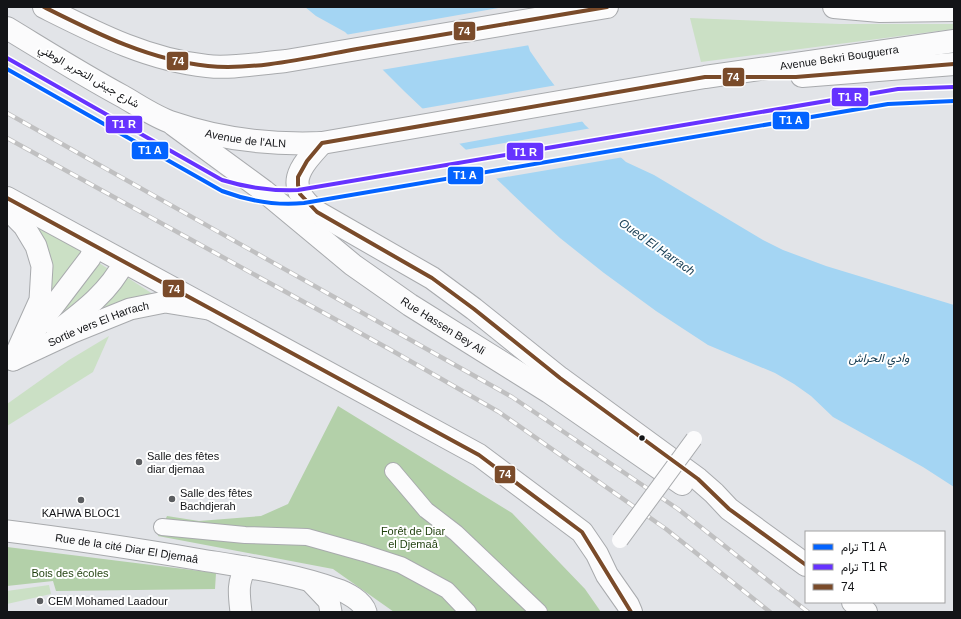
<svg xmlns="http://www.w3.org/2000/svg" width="961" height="619" font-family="Helvetica,Vazirmatn,sans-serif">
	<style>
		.green { fill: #cbe0c5 }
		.forest { fill: #b3d0a9 }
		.water { fill: #a4d5f3 }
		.pier { fill: #e2e4e8 }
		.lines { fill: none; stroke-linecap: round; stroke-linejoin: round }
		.pedestrian-casing { stroke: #a8aaad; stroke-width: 18 }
		.minor-casing { stroke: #a8aaad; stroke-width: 23 }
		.secondary-casing { stroke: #a8aaad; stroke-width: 24 }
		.primary-casing { stroke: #a8aaad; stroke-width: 24 }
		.trunk-casing { stroke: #a8aaad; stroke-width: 24 }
		.pedestrian { stroke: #fbfbfc; stroke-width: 16 }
		.minor { stroke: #fbfbfc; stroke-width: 21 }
		.secondary { stroke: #fbfbfc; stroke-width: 22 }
		.primary { stroke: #fbfbfc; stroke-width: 22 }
		.trunk { stroke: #fbfbfc; stroke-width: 22 }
		.rail-casing { stroke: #c0c0c1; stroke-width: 4.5 }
		.rail { stroke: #fff; stroke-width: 3; stroke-dasharray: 9; stroke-linecap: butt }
		.pedestrian-bridge-casing { stroke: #a8aaad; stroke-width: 18; stroke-linecap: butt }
		.pedestrian-bridge { stroke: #fbfbfc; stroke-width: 16 }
		.bus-1-casing { stroke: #fff; stroke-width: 7 }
		.bus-1 { stroke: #7a4b2a; stroke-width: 4 }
		.tram-1-casing { stroke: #fff; stroke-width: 7 }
		.tram-2-casing { stroke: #fff; stroke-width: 7 }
		.tram-1 { stroke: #0363ff; stroke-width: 4 }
		.tram-2 { stroke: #63f; stroke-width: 4 }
		.bus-dot { fill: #131417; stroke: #fff; stroke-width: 1.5 }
		.poi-dot { fill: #5b5d60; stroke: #fff; stroke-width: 1.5 }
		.labels { text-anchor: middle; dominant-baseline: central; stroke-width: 4; stroke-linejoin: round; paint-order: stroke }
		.street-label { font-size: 11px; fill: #131417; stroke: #fff }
		.poi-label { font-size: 11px; fill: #131417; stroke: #fff; text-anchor: start }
		.park-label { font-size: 11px; fill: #1f3f0c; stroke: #fff }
		.water-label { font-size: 12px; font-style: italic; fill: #1a4056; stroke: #fff }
		.line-badge { stroke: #fff; stroke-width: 1.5 }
		.badge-label { font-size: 11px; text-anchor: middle; font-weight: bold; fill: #fff }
	</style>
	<rect width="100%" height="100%" fill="#e2e4e8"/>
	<g class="green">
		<path d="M 690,18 L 840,24 L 954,24 L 954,29 L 701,62 Z"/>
		<path d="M 38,226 L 84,252 L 53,293 Z"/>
		<path d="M 93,259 L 113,272 L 61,314 Z"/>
		<path d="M 125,276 L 159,298 L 78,323 Z"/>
		<path d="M 109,336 L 93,372 L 7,426 L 7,404 L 69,360 Z"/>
		<path d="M 49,585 L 51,594 L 7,604 L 7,591 Z"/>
	</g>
	<g class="forest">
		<path d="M 338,406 L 512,513 L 585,589 L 601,612 L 394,612 L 333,569 L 158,536 L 167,516 L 199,521 L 261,516 L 288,504 Z"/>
		<path d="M 7,547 L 216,573 L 215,589 L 56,591 L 53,581 L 7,586 Z"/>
	</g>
	<path class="water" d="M 305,7 L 516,7 L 530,51 L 548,77 L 585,125 L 626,162 L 654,175 L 763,240 L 783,250 L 826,266 L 954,305 L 954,487 L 923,467 L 833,417 L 811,396 L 794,384 L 775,373 L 708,345 L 656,311 L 604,273 L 560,238 L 528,209 L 404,91 L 345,32 L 316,16 Z"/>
	<g class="pier">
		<path d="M 504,7 L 518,7 L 530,45 L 381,70 L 345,35 Z"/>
		<path d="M 557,85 L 585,121 L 458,144 L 420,109 Z"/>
		<path d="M 592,128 L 624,157 L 494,179 L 464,150 Z"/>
	</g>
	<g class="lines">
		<g class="pedestrian-casing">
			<g id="pedestrian">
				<path d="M 393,471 L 426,510 L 456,533 L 539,612"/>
				<path d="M 162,527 L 245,535 L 307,537 L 364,553 L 401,565 L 447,590 L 468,612"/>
			</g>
		</g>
		<g class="minor-casing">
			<g id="minor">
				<path d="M 7,209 L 24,226 L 36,246 L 42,266 L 40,300 L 13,360"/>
				<path d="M 36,329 L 90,258 L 95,246"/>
				<path d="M 57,331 C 82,312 110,291 124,262"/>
				<path id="s1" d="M 13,360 L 73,332 L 130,309 L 165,302 L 208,309"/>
				<path id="s2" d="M 7,531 C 72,539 137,549 202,560 C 245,567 295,574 336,589 C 346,592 363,601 366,612"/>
				<path d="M 311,582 L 329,601 L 331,612"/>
				<path d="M 241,612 C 239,594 237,583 246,567"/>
			</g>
		</g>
		<g class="secondary-casing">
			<path id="secondary" d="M 7,198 L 479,455 L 582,532 L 597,554 L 607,575 L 628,605 L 631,612"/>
		</g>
		<g class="primary-casing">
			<g id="primary">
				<path id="s3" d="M 174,125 L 264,191 L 353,265 L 410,305 L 549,392 L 682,484"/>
				<path d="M 322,143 C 299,168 283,186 317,212 L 432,278 L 474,309 L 560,378 L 698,479 L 714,493 L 729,509 L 806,565"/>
				<path d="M 853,602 L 866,612"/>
			</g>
		</g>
		<g class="trunk-casing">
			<g id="trunk">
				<path d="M 44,7 C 96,33 148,60 207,66 C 232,69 260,63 286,61 L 607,7"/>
				<path d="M 834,7 L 880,11 L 954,10"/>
				<path id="s4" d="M 7,28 C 45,51 83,75 122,96 C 138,105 155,117 173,123 C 222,140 270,145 322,143 L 705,77 L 954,41"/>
				<path d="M 802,76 L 954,64"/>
			</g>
		</g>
		<use href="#pedestrian" class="pedestrian"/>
		<use href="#minor" class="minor"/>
		<use href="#secondary" class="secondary"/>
		<use href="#primary" class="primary"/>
		<use href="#trunk" class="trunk"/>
		<g class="rail-casing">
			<g id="rail">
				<path d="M 7,113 L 512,397 L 678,509 L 808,612"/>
				<path d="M 7,138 L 391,350 L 499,412 L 666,529 L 770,612"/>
			</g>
		</g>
		<use href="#rail" class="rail"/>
		<g class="pedestrian-bridge-casing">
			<path id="pedestrian-bridge" d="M 620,540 L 694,439"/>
		</g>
		<use href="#pedestrian-bridge" class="pedestrian-bridge"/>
		<g class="bus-1-casing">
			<g id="bus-1">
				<path d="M 44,7 C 96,33 149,60 208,66 C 252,71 312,57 357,49 C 440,35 524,21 607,7"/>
				<path d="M 7,198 L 479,455 L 582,532 L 631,612"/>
				<path d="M 806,565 L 729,509 L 698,479 L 560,378 L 474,309 L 432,278 L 317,212 L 300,194 L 298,185 L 298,177 L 307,161 L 322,143 L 705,77 L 796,77 L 954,64"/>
			</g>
		</g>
		<use href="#bus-1" class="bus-1"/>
		<g class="tram-1-casing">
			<path id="tram-1" d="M 7,69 L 222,191 C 249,201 275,206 304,203 L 888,104 L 954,101"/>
		</g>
		<g class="tram-2-casing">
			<path id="tram-2" d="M 7,58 L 222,180 C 248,188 271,191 298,190 L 898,89 L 954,87"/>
		</g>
		<use href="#tram-1" class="tram-1"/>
		<use href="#tram-2" class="tram-2"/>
	</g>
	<circle class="bus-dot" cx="642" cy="438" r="3.5"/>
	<g class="poi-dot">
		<circle cx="139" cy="462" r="4"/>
		<circle cx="172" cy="499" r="4"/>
		<circle cx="81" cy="500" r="4"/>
		<circle cx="40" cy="601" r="4"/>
	</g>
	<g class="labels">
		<g class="street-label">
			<text stroke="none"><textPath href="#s4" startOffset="867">Avenue Bekri Bouguerra</textPath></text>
			<text transform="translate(89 76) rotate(30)">شارع جيش التحرير الوطني</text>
			<text stroke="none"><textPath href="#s4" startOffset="266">Avenue de l'ALN</textPath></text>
			<text stroke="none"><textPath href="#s1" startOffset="93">Sortie vers El Harrach</textPath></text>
			<text stroke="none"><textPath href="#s3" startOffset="336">Rue Hassen Bey Ali</textPath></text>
			<text stroke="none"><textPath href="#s2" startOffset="121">Rue de la cité Diar El Djemaâ</textPath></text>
		</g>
		<g class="poi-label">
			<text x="147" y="456">Salle des fêtes<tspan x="147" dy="13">diar djemaa</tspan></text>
			<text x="180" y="493">Salle des fêtes<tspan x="180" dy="13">Bachdjerah</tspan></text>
			<text x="81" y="513" text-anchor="middle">KAHWA BLOC1</text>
			<text x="48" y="601">CEM Mohamed Laadour</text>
		</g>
		<g class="park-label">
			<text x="413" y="531">Forêt de Diar<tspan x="413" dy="13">el Djemaâ</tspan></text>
			<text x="70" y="573">Bois des écoles</text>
		</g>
		<g class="water-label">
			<text transform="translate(657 247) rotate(35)">Oued El Harrach</text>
			<text x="879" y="358">وادي الحراش</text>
		</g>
	</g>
	<g class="line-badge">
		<rect x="453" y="21" width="23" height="20" rx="4" fill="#7a4b2a"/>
		<rect x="166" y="51" width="23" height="20" rx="4" fill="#7a4b2a"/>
		<rect x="722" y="67" width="23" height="20" rx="4" fill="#7a4b2a"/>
		<rect x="831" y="87" width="38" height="20" rx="4" fill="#63f"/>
		<rect x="772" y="111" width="38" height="19" rx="4" fill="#0363ff"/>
		<rect x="105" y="115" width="38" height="19" rx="4" fill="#63f"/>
		<rect x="131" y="141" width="38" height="19" rx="4" fill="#0363ff"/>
		<rect x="506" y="142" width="38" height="19" rx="4" fill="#63f"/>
		<rect x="447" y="166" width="37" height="19" rx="4" fill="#0363ff"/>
		<rect x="162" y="279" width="23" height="19" rx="4" fill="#7a4b2a"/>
		<rect x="494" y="465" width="22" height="19" rx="4" fill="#7a4b2a"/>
	</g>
	<g class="badge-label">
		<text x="464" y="35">74</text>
		<text x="178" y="65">74</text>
		<text x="733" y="81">74</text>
		<text x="850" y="101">T1 R</text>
		<text x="791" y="124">T1 A</text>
		<text x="124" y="128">T1 R</text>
		<text x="150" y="154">T1 A</text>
		<text x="525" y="156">T1 R</text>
		<text x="465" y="179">T1 A</text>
		<text x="174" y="293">74</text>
		<text x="505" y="478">74</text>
	</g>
	<rect width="961" height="619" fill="none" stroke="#131417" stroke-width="16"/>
	<rect x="805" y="531" width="140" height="72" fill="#ffffff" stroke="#a1a1a2"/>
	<rect x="813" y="544" width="20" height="6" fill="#0363ff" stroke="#a1a1a2"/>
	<text x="841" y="551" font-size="12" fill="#131417">ترام T1 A</text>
	<rect x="813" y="564" width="20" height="6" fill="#6633ff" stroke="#a1a1a2"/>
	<text x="841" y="571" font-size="12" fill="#131417">ترام T1 R</text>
	<rect x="813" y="584" width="20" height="6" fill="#7a4b2a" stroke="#a1a1a2"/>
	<text x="841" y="591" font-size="12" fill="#131417">74</text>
</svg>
